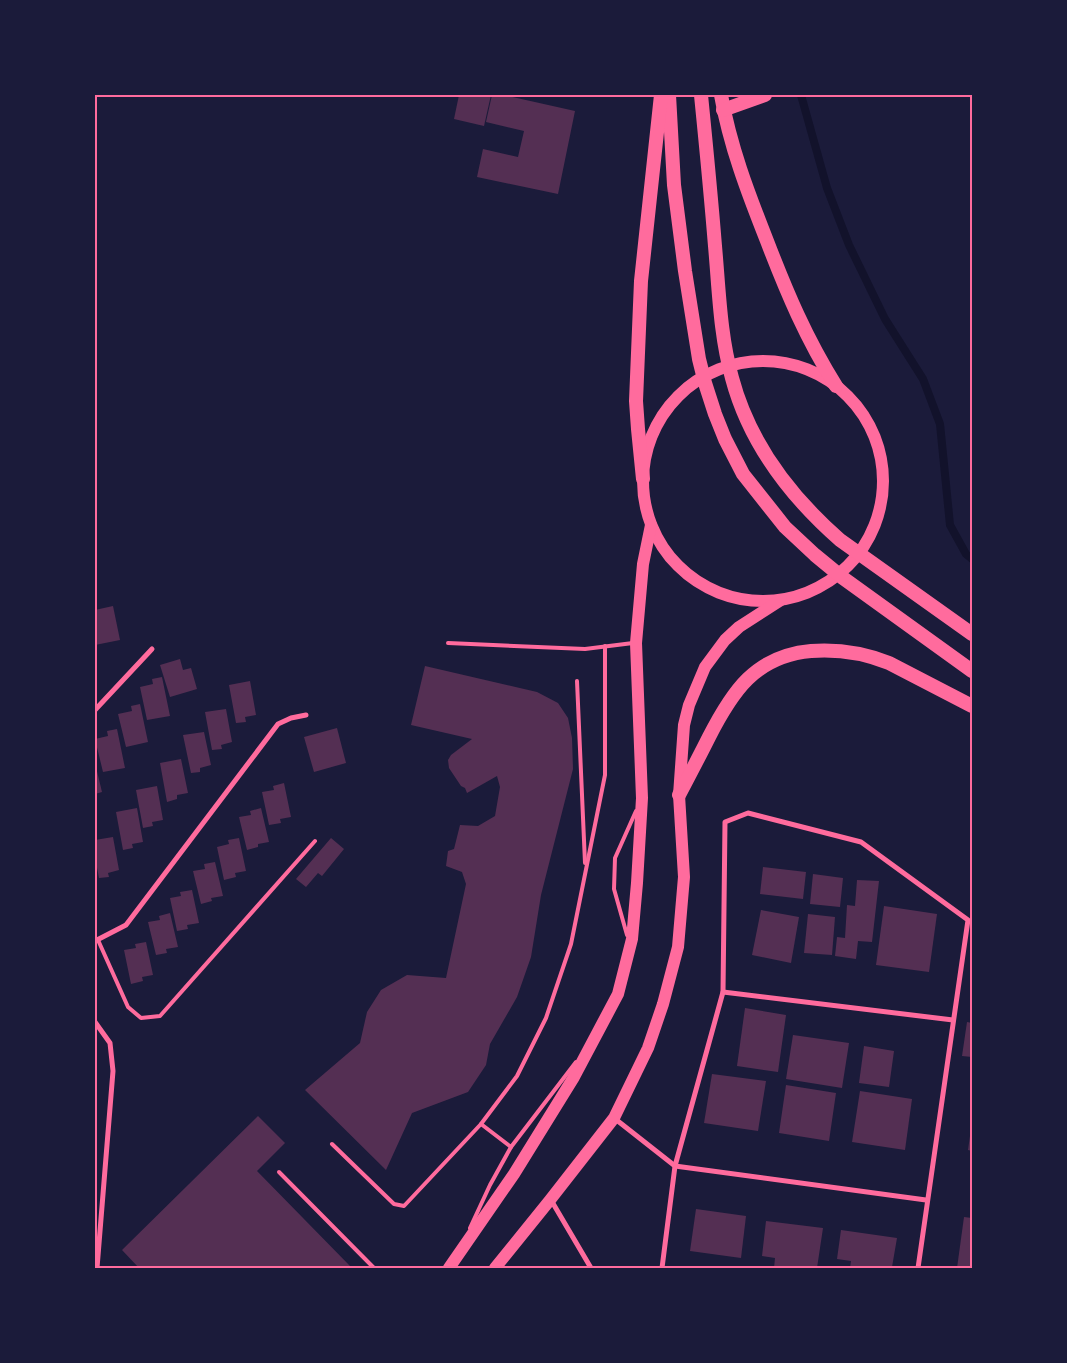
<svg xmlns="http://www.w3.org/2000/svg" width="1067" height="1363" font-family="'Work Sans',sans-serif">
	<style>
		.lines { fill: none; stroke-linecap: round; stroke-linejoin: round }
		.stream { stroke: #12122b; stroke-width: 8 }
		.building { fill: #542f53 }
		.service { stroke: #ff6b9d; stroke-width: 4 }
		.minor { stroke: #ff6b9d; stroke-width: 5 }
		.primary { stroke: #ff6b9d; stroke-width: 12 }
		.trunk { stroke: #ff6b9d; stroke-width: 14 }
		.neatline { fill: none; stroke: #ff6b9d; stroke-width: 2 }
	</style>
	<rect width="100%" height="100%" fill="#1b1b3a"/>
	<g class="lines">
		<path class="stream" d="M 801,95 L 827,188 L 849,245 L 885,319 L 923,379 L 940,424 L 950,525 L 966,554 L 972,559"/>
	</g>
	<g class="building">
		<path d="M 459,95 L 491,95 L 484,126 L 454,119 Z"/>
		<path d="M 492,95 L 503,95 L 575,111 L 558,194 L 477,177 L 483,149 L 518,157 L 524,131 L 486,122 Z"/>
		<path d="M 113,606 L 120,640 L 95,645 L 95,610 Z"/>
		<path d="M 180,659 L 183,670 L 191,668 L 197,689 L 170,697 L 160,665 Z"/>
		<path d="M 425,666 L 537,692 L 558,703 L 568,718 L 572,738 L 573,769 L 541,895 L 531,957 L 517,997 L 490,1044 L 486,1065 L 468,1092 L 412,1113 L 386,1170 L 305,1090 L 360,1043 L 367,1012 L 381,990 L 407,975 L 446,978 L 466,884 L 462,872 L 446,866 L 448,851 L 454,849 L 460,825 L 478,826 L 495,816 L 500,787 L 497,776 L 467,793 L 465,788 L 461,786 L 449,768 L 448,760 L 451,755 L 472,739 L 411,725 Z"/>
		<path d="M 162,677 L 170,716 L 147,720 L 140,687 L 153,684 L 152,679 Z"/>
		<path d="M 250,681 L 256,715 L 245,717 L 246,722 L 236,723 L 229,685 Z"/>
		<path d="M 140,704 L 148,742 L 126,747 L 118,714 L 132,711 L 131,706 Z"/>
		<path d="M 226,709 L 232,742 L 221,745 L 222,749 L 212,750 L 205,712 Z"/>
		<path d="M 337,728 L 346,763 L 314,772 L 304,737 Z"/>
		<path d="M 117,729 L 125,768 L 103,772 L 95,739 L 108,736 L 107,731 Z"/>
		<path d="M 204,732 L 211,765 L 200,768 L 200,772 L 191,773 L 183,735 Z"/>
		<path d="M 181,759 L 188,793 L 177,795 L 177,799 L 167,802 L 160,763 Z"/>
		<path d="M 95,763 L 102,792 L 95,794 Z"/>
		<path d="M 284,783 L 291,817 L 280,819 L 281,823 L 269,825 L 262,792 L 274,790 L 273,786 Z"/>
		<path d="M 157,786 L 163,820 L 152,822 L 153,826 L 143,828 L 136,790 Z"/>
		<path d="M 137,808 L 143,842 L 132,844 L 133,848 L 123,850 L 116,812 Z"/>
		<path d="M 261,808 L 269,842 L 258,844 L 258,847 L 247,850 L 239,817 L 251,815 L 250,811 Z"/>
		<path d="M 113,837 L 119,870 L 108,873 L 109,877 L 99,878 L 95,857 L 95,840 Z"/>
		<path d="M 239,838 L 246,871 L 235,873 L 236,877 L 224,880 L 217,847 L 229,844 L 228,840 Z"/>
		<path d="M 331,838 L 344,849 L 322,876 L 318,873 L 306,887 L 296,879 Z"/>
		<path d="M 215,862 L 223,896 L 211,898 L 212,901 L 201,904 L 193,871 L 205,869 L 204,864 Z"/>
		<path d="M 763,867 L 806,872 L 803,899 L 760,894 Z"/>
		<path d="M 813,874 L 843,878 L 840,907 L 810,904 Z"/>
		<path d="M 857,880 L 879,881 L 872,942 L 858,941 L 856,959 L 835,956 L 837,937 L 845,938 L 847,905 L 855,906 Z"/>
		<path d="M 192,890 L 199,923 L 187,925 L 188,929 L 177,931 L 170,898 L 181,896 L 180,892 Z"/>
		<path d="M 884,906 L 937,914 L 929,972 L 876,965 Z"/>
		<path d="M 761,910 L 799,917 L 791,963 L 752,955 Z"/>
		<path d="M 170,913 L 178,947 L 166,949 L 167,953 L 156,955 L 148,922 L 160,920 L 159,916 Z"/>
		<path d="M 808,914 L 835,917 L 832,955 L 804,953 Z"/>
		<path d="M 146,942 L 153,975 L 142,977 L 143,981 L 131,984 L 124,950 L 136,948 L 135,944 Z"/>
		<path d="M 745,1008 L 786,1015 L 778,1072 L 737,1066 Z"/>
		<path d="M 967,1022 L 972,1023 L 972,1057 L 962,1056 Z"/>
		<path d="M 793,1035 L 849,1043 L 842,1088 L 786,1079 Z"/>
		<path d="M 864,1046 L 894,1051 L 889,1087 L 859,1083 Z"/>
		<path d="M 712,1074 L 766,1081 L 758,1131 L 704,1123 Z"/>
		<path d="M 786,1085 L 836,1093 L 829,1141 L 779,1133 Z"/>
		<path d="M 860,1091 L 912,1099 L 905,1150 L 852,1142 Z"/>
		<path d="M 258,1116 L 285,1143 L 257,1171 L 350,1266 L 347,1268 L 139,1268 L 122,1250 Z"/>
		<path d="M 971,1129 L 972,1129 L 972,1151 L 968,1150 Z"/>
		<path d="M 696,1209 L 746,1216 L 741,1258 L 690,1251 Z"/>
		<path d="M 964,1217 L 972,1218 L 972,1268 L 957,1268 Z"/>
		<path d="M 766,1221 L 823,1228 L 817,1268 L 774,1268 L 775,1258 L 762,1256 Z"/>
		<path d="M 841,1230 L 897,1238 L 892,1267 L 850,1268 L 851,1261 L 837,1259 Z"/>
	</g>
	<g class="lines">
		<g class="service">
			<path d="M 448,643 L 585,649 L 633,643"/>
			<path d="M 577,681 L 585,863"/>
			<path d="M 627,935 L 614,889 L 615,858 L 636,811"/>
			<path d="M 98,940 L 128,1007 L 141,1018 L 160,1016 L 315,841"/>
			<path d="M 481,1124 L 511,1147"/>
			<path d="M 332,1144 L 394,1204 L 404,1206 L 481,1124 L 517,1076 L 546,1018 L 571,944 L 605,775 L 605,646"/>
			<path d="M 279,1172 L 374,1268"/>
			<path d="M 470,1228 L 490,1185 L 511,1147 L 576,1062"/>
		</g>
		<g class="minor">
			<path d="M 95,710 L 152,649"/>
			<path d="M 95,941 L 126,925 L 278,724 L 291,718 L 306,715"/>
			<path d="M 723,992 L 953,1020"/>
			<path d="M 95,1022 L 110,1043 L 113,1071 L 97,1268"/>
			<path d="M 614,1118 L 675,1166 L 926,1200"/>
			<path d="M 551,1200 L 591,1268"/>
			<path d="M 662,1268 L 675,1166 L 723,992 L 725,822 L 748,813 L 861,842 L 968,920 L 918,1268"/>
		</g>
		<g class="primary">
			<circle cx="763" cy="481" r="120"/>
			<path d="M 449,1268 L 514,1174 L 574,1077 L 618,994 L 632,939 L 637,883 L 642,798 L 636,643 L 643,564 L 651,525"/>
			<path d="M 495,1268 L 550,1200 L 614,1118 L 648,1048 L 663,1004 L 678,947 L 684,877 L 679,795 L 684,725 L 689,705 L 705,667 L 725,640 L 739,627 L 781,600"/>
		</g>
		<g class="trunk">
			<path d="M 669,95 L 674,185 L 685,271 L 699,359 L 705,383 L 715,414 L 725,439 L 743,474 L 785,527 L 815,555 L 843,578 L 972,671"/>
			<path d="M 701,95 C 706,145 711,196 715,246 C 719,290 720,335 732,378 C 749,442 791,497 840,540 L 972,634"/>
			<path d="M 721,95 C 730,146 748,193 767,241 C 787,293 806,338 836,386"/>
			<path d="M 723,110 L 765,95"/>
			<path d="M 643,479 L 638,429 L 636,401 L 641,281 L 661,95"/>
			<path d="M 679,795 C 689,776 699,757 709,737 C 732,692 755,656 811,651 C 838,649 864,653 889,663 L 972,706"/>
		</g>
	</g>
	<rect width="1067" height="1363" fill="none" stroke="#1b1b3a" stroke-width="192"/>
	<rect x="96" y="96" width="875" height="1171" class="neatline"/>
</svg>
